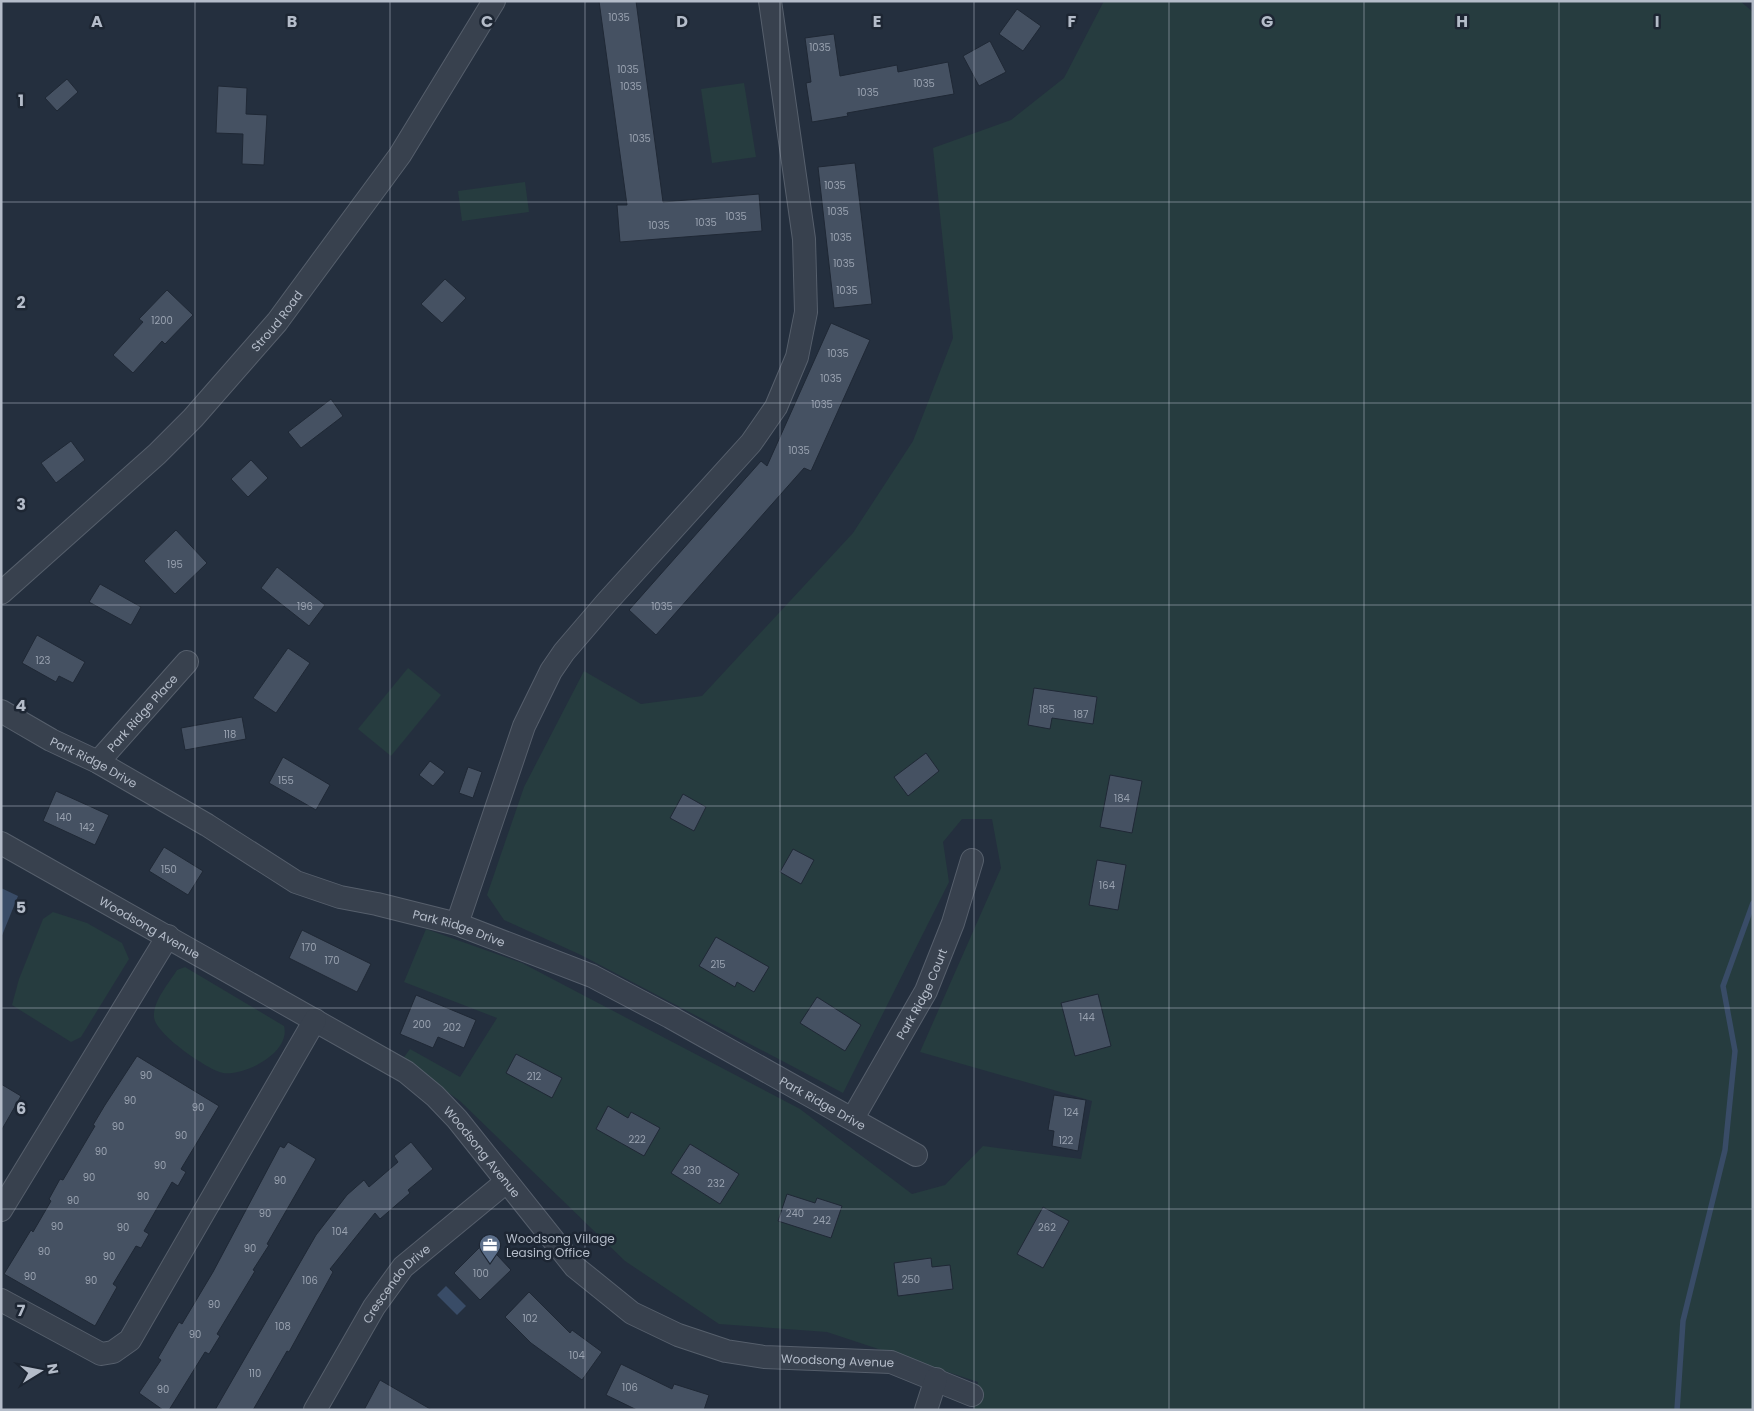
<svg xmlns="http://www.w3.org/2000/svg" width="1754" height="1411" font-family="Poppins,sans-serif">
	<style>
		.green { fill: #263c3f }
		.water { fill: #394c67 }
		.lines { fill: none; stroke-linecap: round; stroke-linejoin: round }
		.stream { stroke: #394c67; stroke-width: 5.5 }
		.building { fill: #455162; stroke: #1f2835 }
		.street-casing { stroke: #565f6c; stroke-width: 24 }
		.street { stroke: #38414e; stroke-width: 22 }
		.grid { fill: none; stroke: #b4bcc9; stroke-width: 1; stroke-opacity: 0.55 }
		.labels { text-anchor: middle; dominant-baseline: central; stroke-width: 5; stroke-linejoin: round; paint-order: stroke }
		.number-label { font-size: 10px; fill: #98a1af }
		.street-label { font-size: 12px; fill: #b4bcc9; stroke: #1d2633 }
		.poi-label { font-size: 12px; fill: #b4bcc9; stroke: #1d2633; text-anchor: start }
		.grid-label { font-size: 16px; text-anchor: middle; font-weight: bold; fill: #b4bcc9; stroke: #1d2633; stroke-width: 5; stroke-linejoin: round; paint-order: stroke }
	</style>
	<rect width="100%" height="100%" fill="#242f3e"/>
	<g class="green">
		<path d="M 1104,1 L 1740,1 L 1753,12 L 1753,1410 L 974,1410 L 978,1382 L 827,1332 L 719,1324 L 625,1261 L 460,1101 L 402,1060 L 410,1049 L 460,1077 L 497,1018 L 404,982 L 426,929 L 522,963 L 800,1109 L 912,1194 L 945,1185 L 983,1146 L 1081,1159 L 1092,1101 L 920,1052 L 1001,868 L 992,819 L 962,819 L 943,842 L 949,882 L 843,1093 L 581,955 L 504,920 L 487,895 L 524,787 L 584,671 L 641,704 L 702,696 L 853,533 L 913,441 L 953,338 L 933,148 L 1011,120 L 1064,78 Z"/>
		<path d="M 744,83 L 756,157 L 712,163 L 701,89 Z"/>
		<path d="M 525,182 L 529,212 L 462,221 L 458,191 Z"/>
		<path d="M 408,668 L 441,695 L 391,756 L 358,729 Z"/>
		<path d="M 53,912 L 87,923 L 122,943 L 129,959 L 81,1037 L 71,1042 L 12,1005 L 19,979 L 43,919 Z"/>
		<path d="M 185,967 L 284,1026 C 291,1052 246,1076 223,1073 C 208,1070 155,1034 154,1017 C 153,1001 169,983 177,970 Z"/>
	</g>
	<g class="water">
		<path d="M 1,888 L 18,896 L 1,938 Z"/>
		<path d="M 446,1286 L 466,1306 L 457,1315 L 437,1295 Z"/>
	</g>
	<g class="lines">
		<path class="stream" d="M 1677,1410 L 1683,1321 L 1725,1150 L 1735,1051 L 1723,986 L 1753,903"/>
	</g>
	<g class="building">
		<path d="M 599,1 L 636,1 L 663,202 L 759,194 L 762,231 L 620,242 L 617,205 L 627,205 Z"/>
		<path d="M 1017,9 L 1041,26 L 1023,51 L 999,34 Z"/>
		<path d="M 834,34 L 840,76 L 897,65 L 898,72 L 948,62 L 954,94 L 847,113 L 848,116 L 812,122 L 806,83 L 811,82 L 805,38 Z"/>
		<path d="M 990,41 L 1006,72 L 979,86 L 963,56 Z"/>
		<path d="M 67,79 L 78,92 L 57,111 L 45,98 Z"/>
		<path d="M 218,86 L 247,88 L 246,114 L 267,115 L 264,165 L 242,164 L 243,134 L 216,133 Z"/>
		<path d="M 855,163 L 872,304 L 834,308 L 818,167 Z"/>
		<path d="M 445,279 L 466,298 L 442,323 L 421,304 Z"/>
		<path d="M 167,290 L 193,315 L 165,344 L 162,341 L 133,373 L 113,355 L 143,322 L 139,319 Z"/>
		<path d="M 831,323 L 870,340 L 811,471 L 804,468 L 656,635 L 629,610 L 761,461 L 767,466 Z"/>
		<path d="M 331,399 L 343,416 L 301,448 L 288,432 Z"/>
		<path d="M 71,441 L 85,460 L 56,483 L 41,463 Z"/>
		<path d="M 251,460 L 268,478 L 248,497 L 231,479 Z"/>
		<path d="M 176,530 L 207,563 L 175,594 L 144,561 Z"/>
		<path d="M 277,567 L 325,605 L 309,626 L 261,588 Z"/>
		<path d="M 100,584 L 141,607 L 131,625 L 89,602 Z"/>
		<path d="M 37,635 L 85,662 L 73,683 L 59,676 L 56,682 L 22,663 Z"/>
		<path d="M 288,648 L 310,663 L 276,713 L 253,698 Z"/>
		<path d="M 1034,688 L 1097,697 L 1093,724 L 1052,718 L 1050,729 L 1028,725 Z"/>
		<path d="M 242,717 L 246,739 L 185,750 L 181,728 Z"/>
		<path d="M 926,753 L 939,771 L 908,796 L 894,777 Z"/>
		<path d="M 283,757 L 330,785 L 316,810 L 269,783 Z"/>
		<path d="M 430,761 L 445,772 L 433,786 L 419,775 Z"/>
		<path d="M 468,767 L 482,772 L 473,798 L 459,793 Z"/>
		<path d="M 1110,775 L 1142,781 L 1132,833 L 1100,827 Z"/>
		<path d="M 56,791 L 109,815 L 95,845 L 43,821 Z"/>
		<path d="M 683,794 L 706,807 L 694,831 L 670,818 Z"/>
		<path d="M 164,847 L 203,871 L 188,895 L 149,871 Z"/>
		<path d="M 793,849 L 814,860 L 801,884 L 780,872 Z"/>
		<path d="M 1097,860 L 1126,865 L 1118,910 L 1089,905 Z"/>
		<path d="M 302,930 L 371,964 L 357,992 L 289,958 Z"/>
		<path d="M 716,937 L 769,967 L 754,992 L 737,982 L 735,987 L 699,966 Z"/>
		<path d="M 1098,994 L 1111,1046 L 1075,1056 L 1061,1003 Z"/>
		<path d="M 416,995 L 476,1020 L 464,1048 L 438,1037 L 433,1048 L 400,1034 Z"/>
		<path d="M 817,997 L 861,1025 L 845,1051 L 800,1023 Z"/>
		<path d="M 516,1054 L 562,1078 L 552,1098 L 506,1073 Z"/>
		<path d="M 137,1056 L 219,1106 L 181,1169 L 186,1172 L 178,1186 L 172,1182 L 144,1231 L 149,1234 L 141,1248 L 136,1246 L 113,1284 L 117,1287 L 95,1326 L 4,1274 L 31,1230 L 33,1232 L 51,1201 L 49,1199 L 60,1179 L 63,1180 L 95,1126 L 93,1125 L 105,1105 Z"/>
		<path d="M 1,1084 L 21,1096 L 1,1131 Z"/>
		<path d="M 1054,1095 L 1086,1100 L 1078,1151 L 1052,1146 L 1054,1131 L 1048,1130 Z"/>
		<path d="M 608,1106 L 628,1118 L 631,1112 L 660,1128 L 644,1156 L 596,1129 Z"/>
		<path d="M 288,1142 L 316,1159 L 267,1244 L 269,1245 L 253,1270 L 255,1271 L 217,1334 L 220,1336 L 209,1354 L 205,1352 L 169,1410 L 163,1410 L 139,1393 L 161,1360 L 158,1358 L 179,1322 L 182,1324 L 213,1272 L 280,1146 L 284,1148 Z"/>
		<path d="M 411,1142 L 433,1169 L 408,1190 L 410,1193 L 380,1219 L 375,1213 L 330,1269 L 333,1272 L 289,1352 L 287,1351 L 253,1410 L 215,1410 L 316,1235 L 347,1195 L 364,1180 L 369,1187 L 398,1162 L 394,1156 Z"/>
		<path d="M 690,1144 L 739,1174 L 720,1204 L 671,1173 Z"/>
		<path d="M 787,1194 L 815,1203 L 817,1198 L 842,1206 L 831,1238 L 778,1221 Z"/>
		<path d="M 1043,1207 L 1069,1221 L 1043,1268 L 1017,1254 Z"/>
		<path d="M 485,1242 L 511,1270 L 480,1300 L 454,1273 Z"/>
		<path d="M 931,1258 L 932,1267 L 950,1265 L 953,1289 L 898,1296 L 894,1263 Z"/>
		<path d="M 529,1292 L 570,1333 L 572,1330 L 602,1352 L 582,1380 L 531,1343 L 505,1317 Z"/>
		<path d="M 621,1364 L 672,1389 L 674,1384 L 709,1395 L 704,1410 L 637,1410 L 606,1395 Z"/>
		<path d="M 380,1380 L 432,1410 L 364,1410 Z"/>
	</g>
	<g class="lines">
		<g class="street-casing">
			<g id="street">
				<path id="s1" d="M 1,593 L 157,454 L 193,418 L 277,322 L 400,155 L 494,1"/>
				<path id="s2" d="M 1,711 L 51,740 L 98,762 L 207,825 L 296,882 L 340,897 L 377,904 L 457,924 L 592,976 L 670,1017 L 916,1155"/>
				<path id="s3" d="M 98,762 L 187,662"/>
				<path id="s4" d="M 1,843 L 406,1072 L 435,1096 L 457,1119 L 575,1267 L 632,1313 L 678,1335 L 726,1351 L 764,1357 L 891,1362 L 972,1395"/>
				<path d="M 457,924 L 524,726 L 551,671 L 564,652 L 606,603 L 751,443 L 776,407 L 797,357 L 806,312 L 804,239 L 770,1"/>
				<path id="s5" d="M 853,1118 L 926,991 L 953,923 L 972,860"/>
				<path d="M 1,1210 L 168,936"/>
				<path d="M 1,1300 L 101,1354 L 113,1352 L 130,1340 L 315,1020"/>
				<path id="s6" d="M 315,1410 L 374,1307 L 403,1267 L 506,1182"/>
				<path d="M 926,1410 L 936,1379"/>
			</g>
		</g>
		<use href="#street" class="street"/>
	</g>
	<path class="grid" d="M 195,1 L 195,1410M 390,1 L 390,1410M 585,1 L 585,1410M 780,1 L 780,1410M 974,1 L 974,1410M 1169,1 L 1169,1410M 1364,1 L 1364,1410M 1559,1 L 1559,1410M 1,202 L 1753,202M 1,403 L 1753,403M 1,605 L 1753,605M 1,806 L 1753,806M 1,1008 L 1753,1008M 1,1209 L 1753,1209"/>
	<defs>
		<g id="office-pin" transform="scale(1.125)"><path d="M0 17L-7.5 6A9.5 9.5 0 1 1 7.5 6Z" fill="#5c6f8a" stroke="#1d2633"/><path d="M-6-3h4V-5.5h4V-3h4V5H-6ZM-1-4.5V-3h2v-1.5ZM-6 0V1H6V0Z" fill="#fff"/></g>
	</defs>
	<g fill-rule="evenodd">
		<use href="#office-pin" x="490" y="1245"/>
	</g>
	<g class="labels">
		<g class="number-label">
			<text x="619" y="17">1035</text>
			<text x="820" y="47">1035</text>
			<text x="628" y="69">1035</text>
			<text x="924" y="83">1035</text>
			<text x="631" y="86">1035</text>
			<text x="868" y="92">1035</text>
			<text x="640" y="138">1035</text>
			<text x="835" y="185">1035</text>
			<text x="838" y="211">1035</text>
			<text x="736" y="216">1035</text>
			<text x="706" y="222">1035</text>
			<text x="659" y="225">1035</text>
			<text x="841" y="237">1035</text>
			<text x="844" y="263">1035</text>
			<text x="847" y="290">1035</text>
			<text x="162" y="320">1200</text>
			<text x="838" y="353">1035</text>
			<text x="831" y="378">1035</text>
			<text x="822" y="404">1035</text>
			<text x="799" y="450">1035</text>
			<text x="175" y="564">195</text>
			<text x="305" y="606">196</text>
			<text x="662" y="606">1035</text>
			<text x="43" y="660">123</text>
			<text x="1047" y="709">185</text>
			<text x="1081" y="714">187</text>
			<text x="230" y="734">118</text>
			<text x="286" y="780">155</text>
			<text x="1122" y="798">184</text>
			<text x="64" y="817">140</text>
			<text x="87" y="827">142</text>
			<text x="169" y="869">150</text>
			<text x="1107" y="885">164</text>
			<text x="309" y="947">170</text>
			<text x="332" y="960">170</text>
			<text x="718" y="964">215</text>
			<text x="1087" y="1017">144</text>
			<text x="422" y="1024">200</text>
			<text x="452" y="1027">202</text>
			<text x="146" y="1075">90</text>
			<text x="534" y="1076">212</text>
			<text x="130" y="1100">90</text>
			<text x="198" y="1107">90</text>
			<text x="1071" y="1112">124</text>
			<text x="118" y="1126">90</text>
			<text x="181" y="1135">90</text>
			<text x="637" y="1139">222</text>
			<text x="1066" y="1140">122</text>
			<text x="101" y="1151">90</text>
			<text x="160" y="1165">90</text>
			<text x="692" y="1170">230</text>
			<text x="89" y="1177">90</text>
			<text x="280" y="1180">90</text>
			<text x="716" y="1183">232</text>
			<text x="143" y="1196">90</text>
			<text x="73" y="1200">90</text>
			<text x="265" y="1213">90</text>
			<text x="795" y="1213">240</text>
			<text x="822" y="1220">242</text>
			<text x="57" y="1226">90</text>
			<text x="123" y="1227">90</text>
			<text x="1047" y="1227">262</text>
			<text x="340" y="1231">104</text>
			<text x="250" y="1248">90</text>
			<text x="44" y="1251">90</text>
			<text x="109" y="1256">90</text>
			<text x="481" y="1273">100</text>
			<text x="30" y="1276">90</text>
			<text x="911" y="1279">250</text>
			<text x="91" y="1280">90</text>
			<text x="310" y="1280">106</text>
			<text x="214" y="1304">90</text>
			<text x="530" y="1318">102</text>
			<text x="283" y="1326">108</text>
			<text x="195" y="1334">90</text>
			<text x="577" y="1355">104</text>
			<text x="255" y="1373">110</text>
			<text x="630" y="1387">106</text>
			<text x="163" y="1389">90</text>
		</g>
		<g class="street-label">
			<text stroke="none"><textPath href="#s1" startOffset="388">Stroud Road</textPath></text>
			<text stroke="none"><textPath href="#s3" startOffset="66">Park Ridge Place</textPath></text>
			<text stroke="none"><textPath href="#s2" startOffset="106">Park Ridge Drive</textPath></text>
			<text stroke="none"><textPath href="#s4" startOffset="171">Woodsong Avenue</textPath></text>
			<text stroke="none"><textPath href="#s2" startOffset="511">Park Ridge Drive</textPath></text>
			<text stroke="none"><textPath href="#s5" startOffset="142">Park Ridge Court</textPath></text>
			<text stroke="none"><textPath href="#s2" startOffset="916">Park Ridge Drive</textPath></text>
			<text stroke="none"><textPath href="#s4" startOffset="576">Woodsong Avenue</textPath></text>
			<text stroke="none"><textPath href="#s6" startOffset="151">Crescendo Drive</textPath></text>
			<text stroke="none"><textPath href="#s4" startOffset="1011">Woodsong Avenue</textPath></text>
		</g>
		<g class="poi-label">
			<text x="506" y="1238">Woodsong Village<tspan x="506" dy="14">Leasing Office</tspan></text>
		</g>
	</g>
	<g class="grid-label">
		<text x="97" y="27">A</text>
		<text x="292" y="27">B</text>
		<text x="487" y="27">C</text>
		<text x="682" y="27">D</text>
		<text x="877" y="27">E</text>
		<text x="1072" y="27">F</text>
		<text x="1267" y="27">G</text>
		<text x="1462" y="27">H</text>
		<text x="1657" y="27">I</text>
		<text x="21" y="106">1</text>
		<text x="21" y="308">2</text>
		<text x="21" y="510">3</text>
		<text x="21" y="711">4</text>
		<text x="21" y="913">5</text>
		<text x="21" y="1114">6</text>
		<text x="21" y="1316">7</text>
	</g>
	<rect width="1754" height="1411" fill="none" stroke="#b4bcc9" stroke-width="5"/>
	<g transform="translate(40 1371) rotate(80)" stroke="#1d2633" stroke-width="4" paint-order="stroke">
	<path d="M0-4L9 19L0 12L-9 19Z" fill="#b4bcc9"/>
	<text y="-8" font-size="14" font-weight="bold" text-anchor="middle" fill="#b4bcc9">N</text>
	</g>
</svg>
